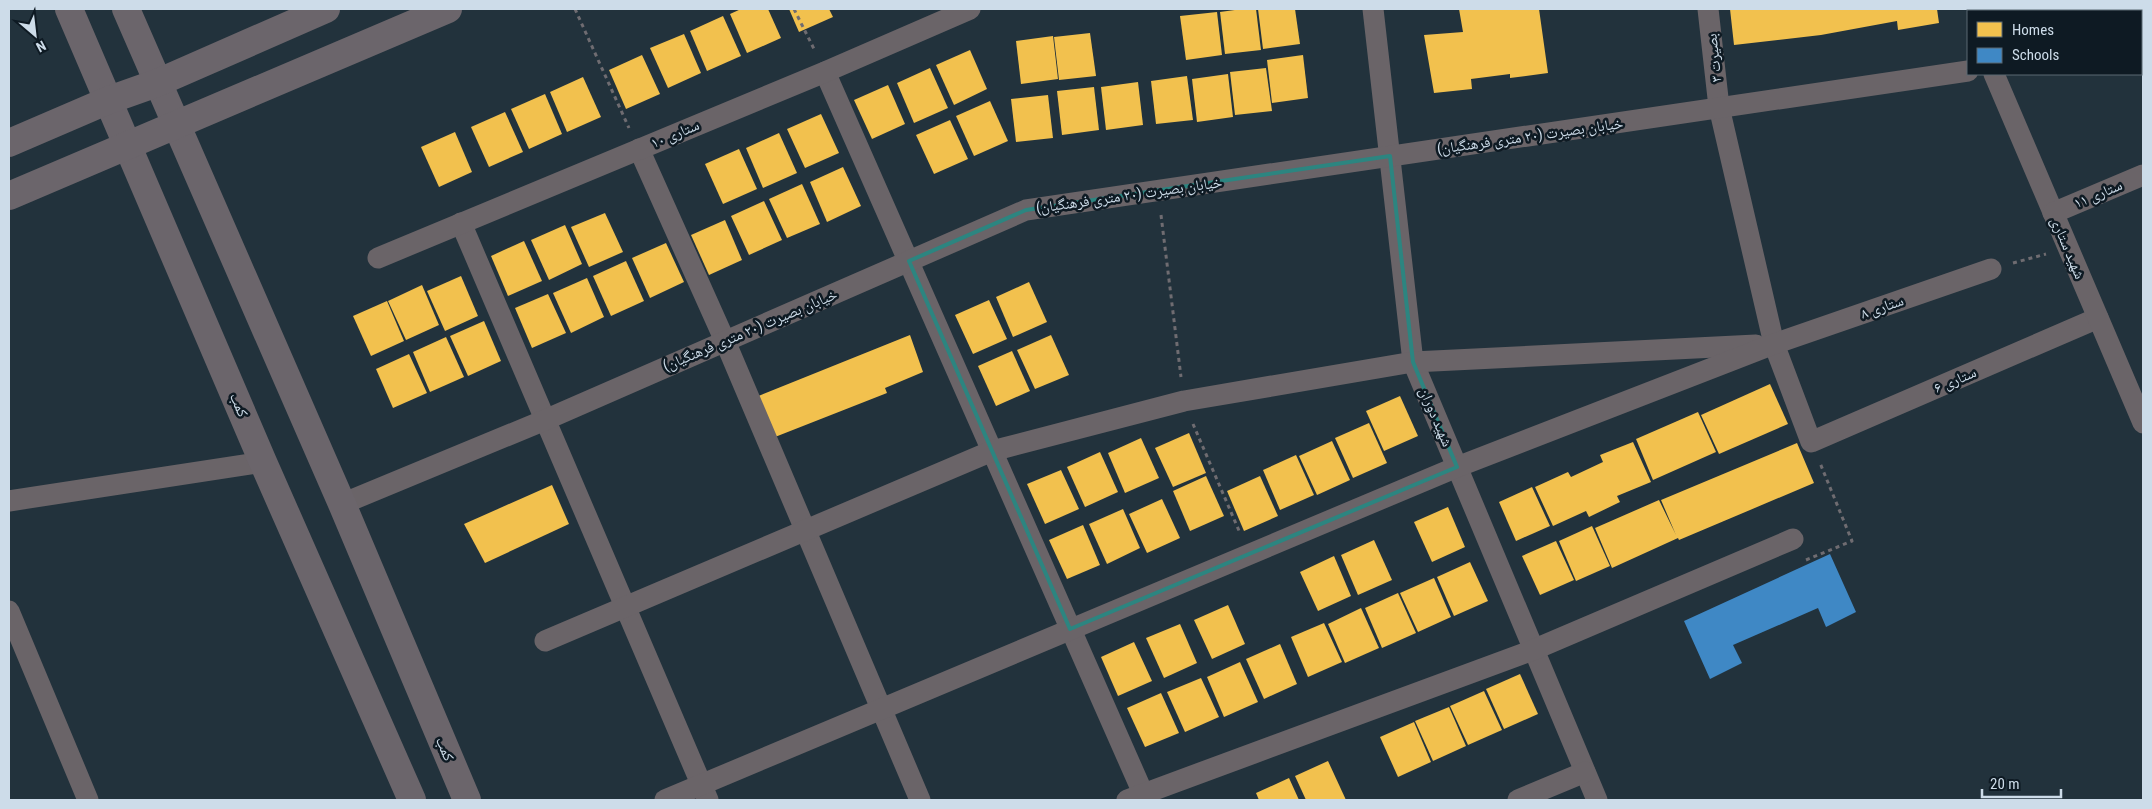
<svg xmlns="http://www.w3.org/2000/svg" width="2152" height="809" font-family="'Roboto Condensed','Noto Naskh Arabic',sans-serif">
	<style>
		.homes { fill: #f2c14e }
		.schools { fill: #3f88c5 }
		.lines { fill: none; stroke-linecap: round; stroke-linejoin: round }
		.path { stroke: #6f6c71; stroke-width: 3; stroke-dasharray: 4 4; stroke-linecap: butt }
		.street { stroke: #6a6468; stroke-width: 21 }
		.secondary { stroke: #6b656b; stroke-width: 28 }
		.marked { fill: none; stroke: #2c8580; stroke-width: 4; stroke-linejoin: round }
		.labels { text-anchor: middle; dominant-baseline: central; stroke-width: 5; stroke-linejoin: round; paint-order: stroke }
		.street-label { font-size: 15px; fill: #cddce9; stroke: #0e1a23 }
	</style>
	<rect width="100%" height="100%" fill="#22323c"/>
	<g class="homes">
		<path d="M 741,9 L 768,9 L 781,38 L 747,53 L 730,14 Z"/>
		<path d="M 789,9 L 829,9 L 833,17 L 799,32 Z"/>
		<path d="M 1242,9 L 1256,9 L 1261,50 L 1225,54 L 1220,12 Z"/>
		<path d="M 1258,9 L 1295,9 L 1300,44 L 1263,49 Z"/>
		<path d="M 1459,9 L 1539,9 L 1548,73 L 1510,78 L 1510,74 L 1471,79 L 1472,89 L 1434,93 L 1424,35 L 1463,32 Z"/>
		<path d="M 1730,9 L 1937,9 L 1939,23 L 1898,30 L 1897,21 L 1821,35 L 1734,45 Z"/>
		<path d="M 1217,12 L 1222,55 L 1186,60 L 1180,16 Z"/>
		<path d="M 723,16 L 741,56 L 707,71 L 690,31 Z"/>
		<path d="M 1090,33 L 1096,76 L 1059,80 L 1054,37 Z"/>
		<path d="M 684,34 L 701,73 L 668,88 L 650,48 Z"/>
		<path d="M 1053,36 L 1058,79 L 1021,84 L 1016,41 Z"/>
		<path d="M 970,50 L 987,89 L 954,105 L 936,65 Z"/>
		<path d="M 642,55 L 660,94 L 626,109 L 609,70 Z"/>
		<path d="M 1303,55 L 1308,98 L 1272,103 L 1267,60 Z"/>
		<path d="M 930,68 L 948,108 L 914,123 L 897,83 Z"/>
		<path d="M 1266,68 L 1272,111 L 1235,115 L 1230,72 Z"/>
		<path d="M 1228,74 L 1233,117 L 1197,122 L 1192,79 Z"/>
		<path d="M 1187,76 L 1193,120 L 1156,124 L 1151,81 Z"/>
		<path d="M 583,77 L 601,117 L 567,132 L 550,92 Z"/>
		<path d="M 1138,82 L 1143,125 L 1106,130 L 1101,87 Z"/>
		<path d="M 888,85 L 905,124 L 872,139 L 854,100 Z"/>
		<path d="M 1094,87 L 1099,130 L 1062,135 L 1057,91 Z"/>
		<path d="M 545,94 L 562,134 L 529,149 L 511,109 Z"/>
		<path d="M 1048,95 L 1053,138 L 1016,142 L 1011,99 Z"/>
		<path d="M 990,101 L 1008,141 L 974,156 L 956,116 Z"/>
		<path d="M 505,112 L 523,152 L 489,167 L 471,127 Z"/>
		<path d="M 821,114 L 839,153 L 805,168 L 787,129 Z"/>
		<path d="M 950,120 L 968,159 L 934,174 L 916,135 Z"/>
		<path d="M 455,132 L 472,172 L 439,187 L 421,147 Z"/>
		<path d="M 779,133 L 797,173 L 763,188 L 746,148 Z"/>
		<path d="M 739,149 L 757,189 L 723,204 L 705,164 Z"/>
		<path d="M 843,167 L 861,206 L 827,222 L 810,182 Z"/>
		<path d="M 802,184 L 820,224 L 787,238 L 769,199 Z"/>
		<path d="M 764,201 L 782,240 L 749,255 L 731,216 Z"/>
		<path d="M 605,213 L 623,252 L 589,267 L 571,227 Z"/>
		<path d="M 725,220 L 742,260 L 709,275 L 691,235 Z"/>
		<path d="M 565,225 L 582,264 L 549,280 L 531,240 Z"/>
		<path d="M 524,241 L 542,281 L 508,296 L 491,256 Z"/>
		<path d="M 666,243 L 684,282 L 650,298 L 632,258 Z"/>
		<path d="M 626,261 L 644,301 L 611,316 L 593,276 Z"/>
		<path d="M 461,276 L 478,316 L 445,331 L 427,291 Z"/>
		<path d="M 587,278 L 604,317 L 571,333 L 553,293 Z"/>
		<path d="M 1029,282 L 1047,322 L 1013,337 L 996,297 Z"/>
		<path d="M 422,285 L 439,325 L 406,340 L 388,301 Z"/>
		<path d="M 548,294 L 566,333 L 532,348 L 515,308 Z"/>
		<path d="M 989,300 L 1007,339 L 973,354 L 955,315 Z"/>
		<path d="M 387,301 L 404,341 L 371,356 L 353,316 Z"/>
		<path d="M 484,321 L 501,361 L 468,376 L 450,336 Z"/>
		<path d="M 910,335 L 923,372 L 885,388 L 887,393 L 775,437 L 756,397 Z"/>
		<path d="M 1051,335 L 1069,375 L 1035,389 L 1017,350 Z"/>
		<path d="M 446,337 L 464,377 L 430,392 L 413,352 Z"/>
		<path d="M 1012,351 L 1030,391 L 996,406 L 978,366 Z"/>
		<path d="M 409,354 L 427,393 L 393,408 L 376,369 Z"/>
		<path d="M 1770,384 L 1788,424 L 1719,454 L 1701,415 Z"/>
		<path d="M 1400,396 L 1418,436 L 1384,451 L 1366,411 Z"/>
		<path d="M 1698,412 L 1716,452 L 1653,480 L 1636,439 Z"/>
		<path d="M 1369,423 L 1387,463 L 1353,478 L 1335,438 Z"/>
		<path d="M 1189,433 L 1206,473 L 1173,487 L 1155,448 Z"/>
		<path d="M 1141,438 L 1159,478 L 1125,493 L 1108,453 Z"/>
		<path d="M 1332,441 L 1350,480 L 1317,495 L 1299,456 Z"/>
		<path d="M 1633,442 L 1651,482 L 1617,496 L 1620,502 L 1589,517 L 1586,511 L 1553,526 L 1535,487 L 1568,472 L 1571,477 L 1603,462 L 1600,455 Z"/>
		<path d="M 1797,443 L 1814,483 L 1679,540 L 1678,538 L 1612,568 L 1595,528 L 1659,500 L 1676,535 L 1661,500 Z"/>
		<path d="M 1100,452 L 1118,492 L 1085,507 L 1067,467 Z"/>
		<path d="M 1296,455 L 1314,495 L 1280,510 L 1263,470 Z"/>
		<path d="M 1061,470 L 1079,509 L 1045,524 L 1027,484 Z"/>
		<path d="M 1206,476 L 1224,516 L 1190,531 L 1173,491 Z"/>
		<path d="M 1260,476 L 1278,516 L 1244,531 L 1227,491 Z"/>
		<path d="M 552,485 L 569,524 L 485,563 L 464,524 Z"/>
		<path d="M 1532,487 L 1550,526 L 1516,541 L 1499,502 Z"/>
		<path d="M 1162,499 L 1180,538 L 1147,553 L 1129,514 Z"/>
		<path d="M 1448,507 L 1465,547 L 1432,562 L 1414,522 Z"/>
		<path d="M 1123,509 L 1140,548 L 1107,564 L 1089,524 Z"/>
		<path d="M 1083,525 L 1100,565 L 1067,579 L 1049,540 Z"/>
		<path d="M 1592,526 L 1610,566 L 1576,581 L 1559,541 Z"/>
		<path d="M 1374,540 L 1392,580 L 1358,595 L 1341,555 Z"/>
		<path d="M 1556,541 L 1574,580 L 1540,595 L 1522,556 Z"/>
		<path d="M 1334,556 L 1351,596 L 1318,611 L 1300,572 Z"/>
		<path d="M 1470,562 L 1488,601 L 1454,616 L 1437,577 Z"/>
		<path d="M 1434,578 L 1451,617 L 1418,632 L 1400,593 Z"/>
		<path d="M 1398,593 L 1416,633 L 1382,648 L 1365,608 Z"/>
		<path d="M 1228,605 L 1245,644 L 1212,659 L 1194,620 Z"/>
		<path d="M 1361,608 L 1379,648 L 1345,663 L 1328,624 Z"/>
		<path d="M 1324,623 L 1342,662 L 1308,677 L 1291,637 Z"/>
		<path d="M 1180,624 L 1197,663 L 1164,678 L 1146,638 Z"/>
		<path d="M 1134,642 L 1152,681 L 1118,696 L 1101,657 Z"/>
		<path d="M 1280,644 L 1297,684 L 1264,699 L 1246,659 Z"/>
		<path d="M 1240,662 L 1258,702 L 1224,717 L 1207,677 Z"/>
		<path d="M 1520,674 L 1538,714 L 1504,729 L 1486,689 Z"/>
		<path d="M 1201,678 L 1219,717 L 1185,732 L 1167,692 Z"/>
		<path d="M 1484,691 L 1502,730 L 1468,745 L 1450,706 Z"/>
		<path d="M 1161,693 L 1179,733 L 1145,747 L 1127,708 Z"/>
		<path d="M 1449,707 L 1466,746 L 1433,761 L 1415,721 Z"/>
		<path d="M 1414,722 L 1431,762 L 1398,777 L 1380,737 Z"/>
		<path d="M 1328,761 L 1346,800 L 1306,800 L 1295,776 Z"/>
		<path d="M 1289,778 L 1299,800 L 1259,800 L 1256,793 Z"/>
	</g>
	<path class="schools" d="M 1830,554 L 1856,612 L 1826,627 L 1818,608 L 1733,645 L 1742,663 L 1710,679 L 1684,621 Z"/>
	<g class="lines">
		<g class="path">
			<path d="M 575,9 L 629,128"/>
			<path d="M 794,9 L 815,51"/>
			<path d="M 1161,215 L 1181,377"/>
			<path d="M 2013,263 L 2046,254"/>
			<path d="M 1193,424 L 1240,533"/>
			<path d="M 1806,560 L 1852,541 L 1820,463"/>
		</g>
		<g class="street">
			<path d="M 1373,9 L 1413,362 L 1597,800"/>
			<path d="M 1708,9 L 1719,107 L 1774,344 L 1811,442 L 2098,318"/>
			<path d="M 1980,9 L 1981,11"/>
			<path d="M 2141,45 L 2143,45"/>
			<path d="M 825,72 L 1146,800"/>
			<path d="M 1994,74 L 2143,423"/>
			<path d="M 639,149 L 725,341 L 920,800"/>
			<path d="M 2053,213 L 2143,175"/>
			<path d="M 461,223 L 708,800"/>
			<path d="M 378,258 L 825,72 L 970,9"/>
			<path d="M 9,501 L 263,462"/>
			<path d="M 342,504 L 545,420 L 1026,210 L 1968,71"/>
			<path d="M 9,611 L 88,800"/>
			<path d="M 545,641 L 992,451 L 1184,401 L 1413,362 L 1756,345"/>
			<path d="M 665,800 L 1457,467 L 1774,344 L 1991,269"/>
			<path d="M 1127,800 L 1533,650 L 1793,539"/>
			<path d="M 1518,800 L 1585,772"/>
		</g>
		<g class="secondary">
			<path d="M 69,9 L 263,462 L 412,800"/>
			<path d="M 126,9 L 342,504 L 467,800"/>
			<path d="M 9,143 L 109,100 L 157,83 L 326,9"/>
			<path d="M 9,196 L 448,9"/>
		</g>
	</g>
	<path class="marked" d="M 1390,156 L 1413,362 L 1457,467 L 1070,629 L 909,261 L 1026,210 Z"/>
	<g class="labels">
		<g class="street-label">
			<text transform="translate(1714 58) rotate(-96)">بصیرت ۳</text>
			<text transform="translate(675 134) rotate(-23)">ستاری ۱۰</text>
			<text transform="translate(1530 136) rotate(-8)">خیابان بصیرت (۲۰ متری فرهنگیان)</text>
			<text transform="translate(2098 194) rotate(-23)">ستاری ۱۱</text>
			<text transform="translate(1129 195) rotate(-8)">خیابان بصیرت (۲۰ متری فرهنگیان)</text>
			<text transform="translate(2068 248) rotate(67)">شهید ستاری</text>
			<text transform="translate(1882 307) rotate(-19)">ستاری ۸</text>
			<text transform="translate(750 330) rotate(-23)">خیابان بصیرت (۲۰ متری فرهنگیان)</text>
			<text transform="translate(1955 380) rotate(-23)">ستاری ۶</text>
			<text transform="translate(239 405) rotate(67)">کمب</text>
			<text transform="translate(1436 417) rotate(67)">شهید دوران</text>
			<text transform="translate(445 749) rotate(67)">کمب</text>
		</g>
	</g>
	<rect width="2152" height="809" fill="none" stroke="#cddce9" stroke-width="20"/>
	<rect x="1967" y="10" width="175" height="65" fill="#0e1a23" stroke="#5a6872"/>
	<rect x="1977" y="22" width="25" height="15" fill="#f2c14e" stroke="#5a6872"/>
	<text x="2012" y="35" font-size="15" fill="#cddce9">Homes</text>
	<rect x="1977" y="48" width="25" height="15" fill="#3f88c5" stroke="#5a6872"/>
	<text x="2012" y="60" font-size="15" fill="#cddce9">Schools</text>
	<g transform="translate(35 35) rotate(152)" stroke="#0e1a23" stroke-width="4" paint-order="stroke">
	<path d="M0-4L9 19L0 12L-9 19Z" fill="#cddce9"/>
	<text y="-8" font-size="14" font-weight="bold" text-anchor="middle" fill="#cddce9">N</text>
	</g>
	<path d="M1982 789v8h79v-8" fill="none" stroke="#cddce9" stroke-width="2.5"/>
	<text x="1990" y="789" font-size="15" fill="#cddce9" stroke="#0e1a23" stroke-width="4" paint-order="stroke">20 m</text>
</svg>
